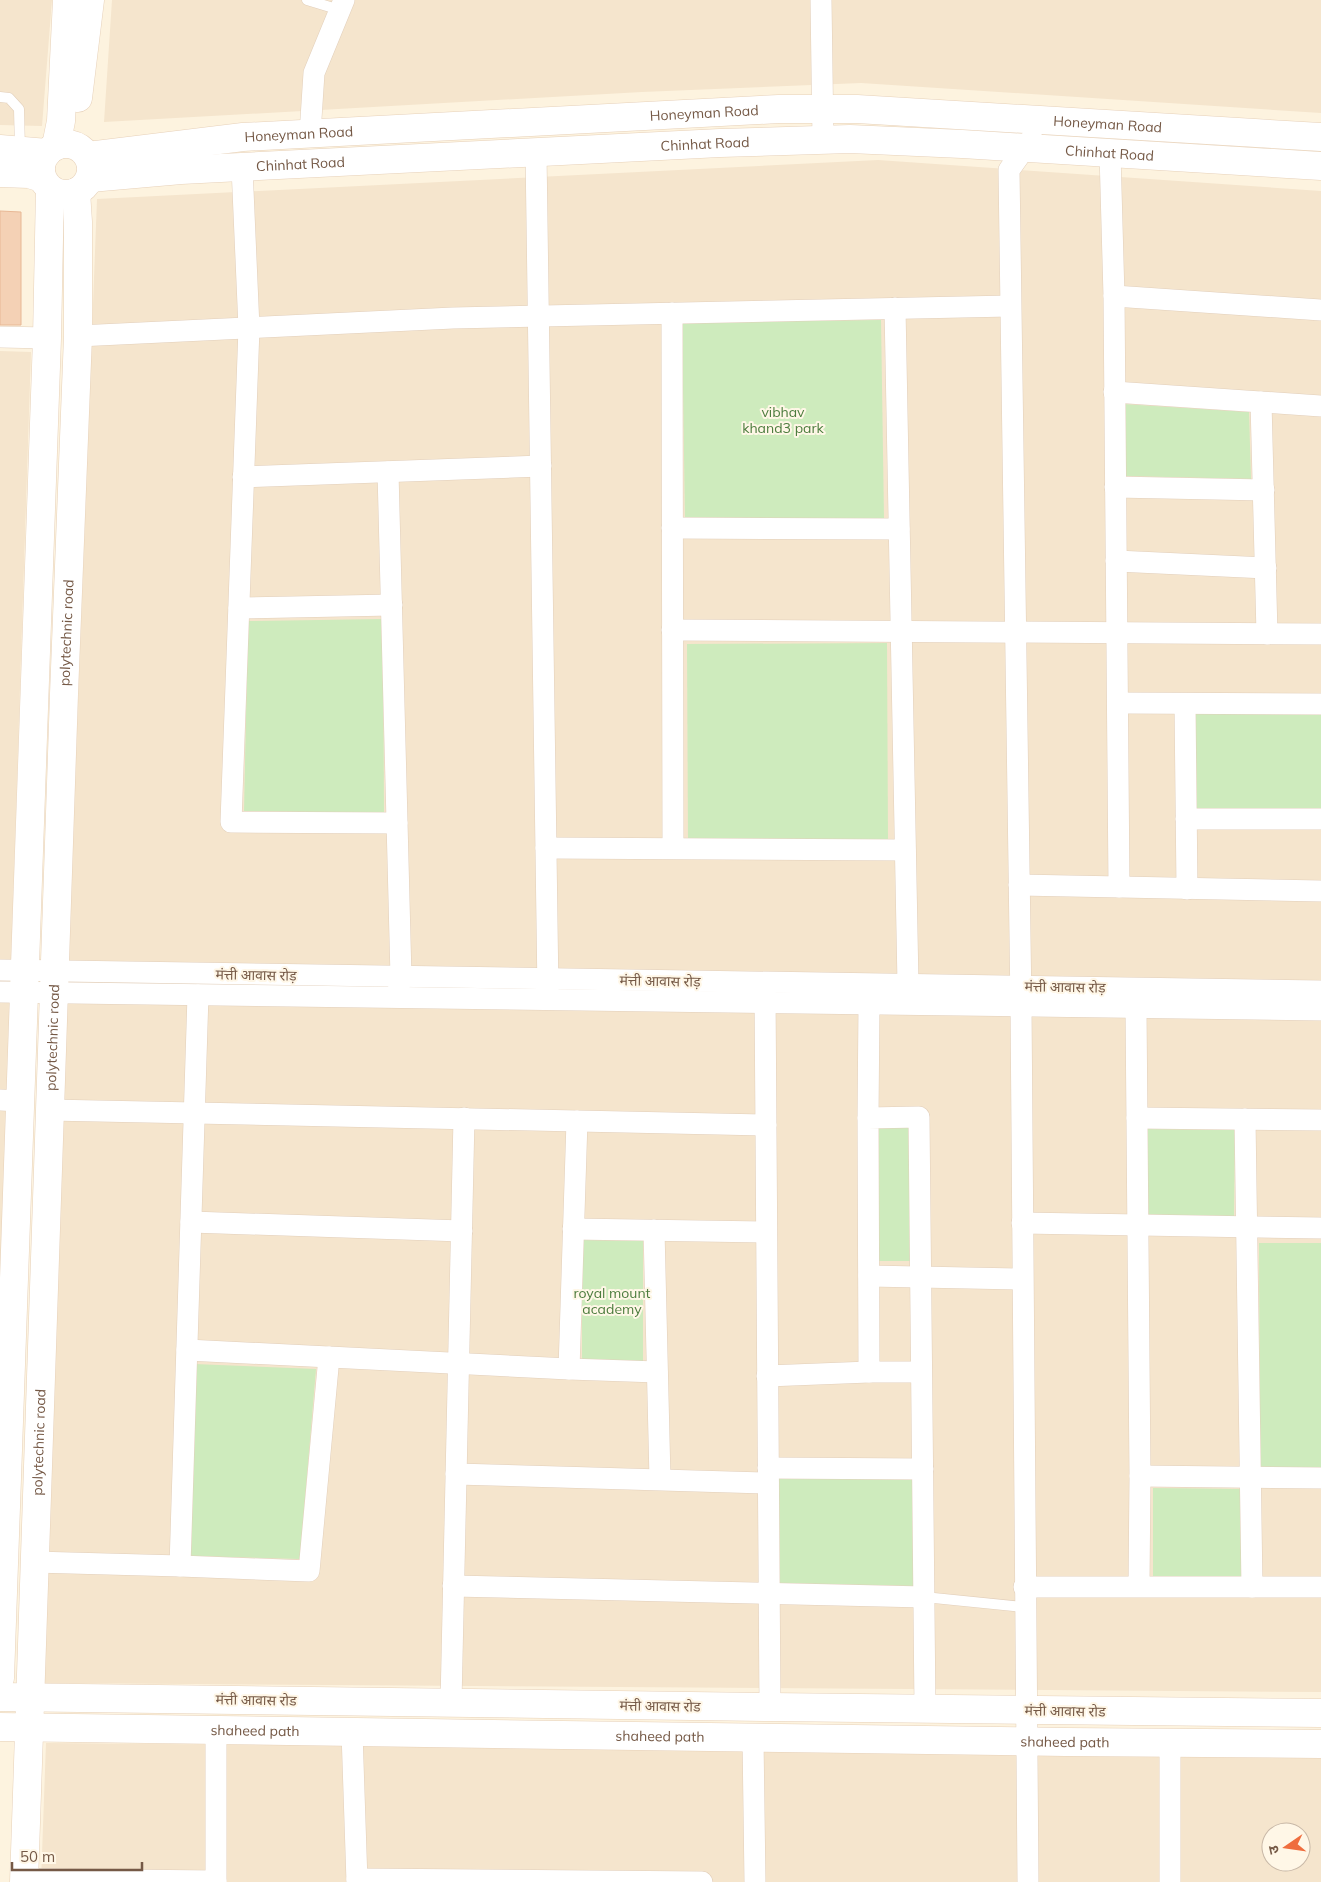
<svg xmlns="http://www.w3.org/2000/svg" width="1321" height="1882" font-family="Mulish,'Noto Sans Devanagari',sans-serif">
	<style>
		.residential { fill: #f5e5cd; fill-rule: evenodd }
		.green { fill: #ceebbd }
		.building { fill: #f4d1b5; stroke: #e8b895 }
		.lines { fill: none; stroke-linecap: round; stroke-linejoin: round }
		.lane-casing { stroke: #e2cfbb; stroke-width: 11 }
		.street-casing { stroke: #e2cfbb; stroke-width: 22 }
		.secondary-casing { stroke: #e7d1b9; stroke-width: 29 }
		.lane { stroke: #fff; stroke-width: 10 }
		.street { stroke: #fff; stroke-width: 21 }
		.secondary { stroke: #fff; stroke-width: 28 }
		.labels { text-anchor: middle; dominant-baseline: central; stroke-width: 4; stroke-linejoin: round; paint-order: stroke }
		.street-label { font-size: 14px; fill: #755946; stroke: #fff7e7 }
		.park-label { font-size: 14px; fill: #4c7c3d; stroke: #fff7e7 }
	</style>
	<rect width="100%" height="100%" fill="#fdf3df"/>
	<g class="residential">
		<path d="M 0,0 L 52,0 L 42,126 L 0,125 Z"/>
		<path d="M 112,0 L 1321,0 L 1321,113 L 861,83 L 642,92 L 104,122 Z"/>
		<path d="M 878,160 L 1321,191 L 1321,1692 L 41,1683 L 97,199 Z"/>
		<path d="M 0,351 L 31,352 L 0,1299 Z"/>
		<path d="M 46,1743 L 1321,1753 L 1321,1882 L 41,1882 ZM 1271,1832 L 1301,1832 L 1301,1862 L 1271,1862 Z"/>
	</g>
	<g class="green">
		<path d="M 881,320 L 884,518 L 685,520 L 682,322 Z"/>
		<path d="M 1123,404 L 1249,412 L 1251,479 L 1125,476 Z"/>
		<path d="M 383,619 L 384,813 L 244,811 L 248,621 Z"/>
		<path d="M 887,643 L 888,839 L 688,840 L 687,644 Z"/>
		<path d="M 1196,713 L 1321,714 L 1321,808 L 1196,808 Z"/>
		<path d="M 876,1126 L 913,1126 L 912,1261 L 875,1261 Z"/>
		<path d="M 1146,1129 L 1235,1130 L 1234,1218 L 1145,1217 Z"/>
		<path d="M 582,1240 L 643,1241 L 643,1361 L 582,1361 Z"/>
		<path d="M 1259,1243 L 1321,1243 L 1321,1467 L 1260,1467 Z"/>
		<path d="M 194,1364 L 316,1369 L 300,1559 L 191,1556 Z"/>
		<path d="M 779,1475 L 916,1477 L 915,1586 L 778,1584 Z"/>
		<path d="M 1153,1488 L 1243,1489 L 1242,1577 L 1153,1576 Z"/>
	</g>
	<path class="building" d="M 0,211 L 21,212 L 21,325 L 0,325 Z"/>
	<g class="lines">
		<g class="lane-casing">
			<g id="lane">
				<path d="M 307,0 L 340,10"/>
				<path d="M 0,97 L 9,98 L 19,109 L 20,150"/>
				<path d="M 924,1597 L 1024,1607"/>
			</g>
		</g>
		<g class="street-casing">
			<g id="street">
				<path d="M 821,0 L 823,140"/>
				<path d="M 310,134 L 314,73 L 344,0"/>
				<path d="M 536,152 L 548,992"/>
				<path d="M 1110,153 L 1114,296 L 1119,887"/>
				<path d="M 242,167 L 249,328 L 231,822 L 397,823"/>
				<path d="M 1114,296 L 1321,310"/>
				<path d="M 895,308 L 908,984"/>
				<path d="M 672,313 L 673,848"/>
				<path d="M 78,336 L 453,318 L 1010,306"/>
				<path d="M 0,337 L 47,338"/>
				<path d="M 1114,392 L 1321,406"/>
				<path d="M 1261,402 L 1267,634"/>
				<path d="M 388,472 L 401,977 L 398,991"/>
				<path d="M 243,477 L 541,466"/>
				<path d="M 1115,487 L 1264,490"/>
				<path d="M 672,528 L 899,529"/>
				<path d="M 1116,561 L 1266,568"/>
				<path d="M 239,608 L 392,605"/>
				<path d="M 672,630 L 1321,634"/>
				<path d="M 1118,703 L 1321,704"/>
				<path d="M 1185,704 L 1187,889"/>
				<path d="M 1186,819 L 1321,819"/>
				<path d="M 546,848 L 905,850"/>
				<path d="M 1019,885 L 1321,891"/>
				<path d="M 0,970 L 1321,991"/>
				<path d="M 765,990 L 770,1707"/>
				<path d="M 0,992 L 1321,1010"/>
				<path d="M 867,1004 L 869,1005 L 868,1118"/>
				<path d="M 1136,1008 L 1140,1476 L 1139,1586"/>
				<path d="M 0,1100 L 20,1101"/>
				<path d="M 49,1110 L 766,1125"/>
				<path d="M 1137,1118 L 1321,1120"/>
				<path d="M 1245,1119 L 1252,1587"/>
				<path d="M 191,1222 L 462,1231"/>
				<path d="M 1022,1223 L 1321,1228"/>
				<path d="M 573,1229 L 766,1232"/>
				<path d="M 654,1230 L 660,1479"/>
				<path d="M 869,1276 L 1022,1279"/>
				<path d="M 187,1350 L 569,1369 L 657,1372"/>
				<path d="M 569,1369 L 577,1121"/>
				<path d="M 921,1372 L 869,1372 L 868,1118 L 919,1117 L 925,1709"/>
				<path d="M 767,1376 L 869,1372"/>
				<path d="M 768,1468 L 923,1469"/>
				<path d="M 456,1474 L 768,1483"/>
				<path d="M 1140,1476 L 1321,1478"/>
				<path d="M 34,1562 L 180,1566 L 198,995"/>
				<path d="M 180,1566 L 309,1571 L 329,1357"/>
				<path d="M 453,1586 L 924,1597"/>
				<path d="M 1024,1587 L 1321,1587"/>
				<path d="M 451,1703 L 464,1118"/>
				<path d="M 216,1730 L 216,1882"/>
				<path d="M 352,1732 L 357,1882"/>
				<path d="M 753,1738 L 755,1882"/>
				<path d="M 24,1879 L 216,1881"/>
				<path d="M 357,1879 L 702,1882"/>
				<path d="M 1028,1882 L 1021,1006 L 1009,170 L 1032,138"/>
				<path d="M 1170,1882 L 1170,1743"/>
			</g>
		</g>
		<g class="secondary-casing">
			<g id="secondary">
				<path d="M 78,98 L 90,0"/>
				<circle cx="66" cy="169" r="25"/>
				<path d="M 56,146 L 61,121 L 67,0"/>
				<path d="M 0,149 L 47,153"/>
				<path id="s1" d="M 88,156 L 243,137 L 779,109 L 857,109 L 1321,137"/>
				<path d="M 0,173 L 29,174 L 42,178"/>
				<path id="s2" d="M 90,178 L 181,170 L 720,143 L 850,139 L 962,144 L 1321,166"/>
				<path d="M 0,1678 L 47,338 L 50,189"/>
				<path d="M 0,1697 L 770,1707 L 1321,1713"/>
				<path id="s3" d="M 0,1727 L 1066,1742 L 1321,1744"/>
				<path id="s4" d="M 24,1882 L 64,694 L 78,336 L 78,222 L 76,192"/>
			</g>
		</g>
		<use href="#lane" class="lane"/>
		<use href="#street" class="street"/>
		<use href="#secondary" class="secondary"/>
	</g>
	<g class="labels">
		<g class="street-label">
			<text stroke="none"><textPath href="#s1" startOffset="618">Honeyman Road</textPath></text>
			<text stroke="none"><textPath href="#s1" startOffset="1022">Honeyman Road</textPath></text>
			<text stroke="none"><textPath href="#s1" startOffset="212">Honeyman Road</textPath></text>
			<text stroke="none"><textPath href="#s2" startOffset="616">Chinhat Road</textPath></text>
			<text stroke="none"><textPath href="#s2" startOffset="1021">Chinhat Road</textPath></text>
			<text stroke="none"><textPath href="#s2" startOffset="211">Chinhat Road</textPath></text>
			<text stroke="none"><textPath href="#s4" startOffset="1250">polytechnic road</textPath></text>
			<text transform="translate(256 975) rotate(1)">मंत्ती आवास रोड़</text>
			<text transform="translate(660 981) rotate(1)">मंत्ती आवास रोड़</text>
			<text transform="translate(1065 987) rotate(1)">मंत्ती आवास रोड़</text>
			<text stroke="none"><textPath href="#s4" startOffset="845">polytechnic road</textPath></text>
			<text stroke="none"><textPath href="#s4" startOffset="440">polytechnic road</textPath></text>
			<text transform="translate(256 1700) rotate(1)">मंत्ती आवास रोड</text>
			<text transform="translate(660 1706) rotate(1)">मंत्ती आवास रोड</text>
			<text transform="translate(1065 1711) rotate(1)">मंत्ती आवास रोड</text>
			<text stroke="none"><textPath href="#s3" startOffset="255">shaheed path</textPath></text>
			<text stroke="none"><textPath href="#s3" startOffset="660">shaheed path</textPath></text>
			<text stroke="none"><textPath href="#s3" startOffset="1065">shaheed path</textPath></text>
		</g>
		<g class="park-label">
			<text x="783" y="412">vibhav<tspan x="783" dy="16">khand3 park</tspan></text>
			<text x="612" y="1293">royal mount<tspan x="612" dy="16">academy</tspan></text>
		</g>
	</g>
	<g transform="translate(1286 1847) rotate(257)"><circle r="24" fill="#fff7e7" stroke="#c8b8a7"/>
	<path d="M0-4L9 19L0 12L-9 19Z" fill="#ef6d3d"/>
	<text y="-8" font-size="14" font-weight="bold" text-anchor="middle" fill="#755946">उ</text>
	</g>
	<path d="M12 1862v8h130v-8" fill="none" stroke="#755946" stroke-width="2.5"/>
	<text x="20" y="1862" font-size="15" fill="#755946" stroke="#fff7e7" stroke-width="4" paint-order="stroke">50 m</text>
</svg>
